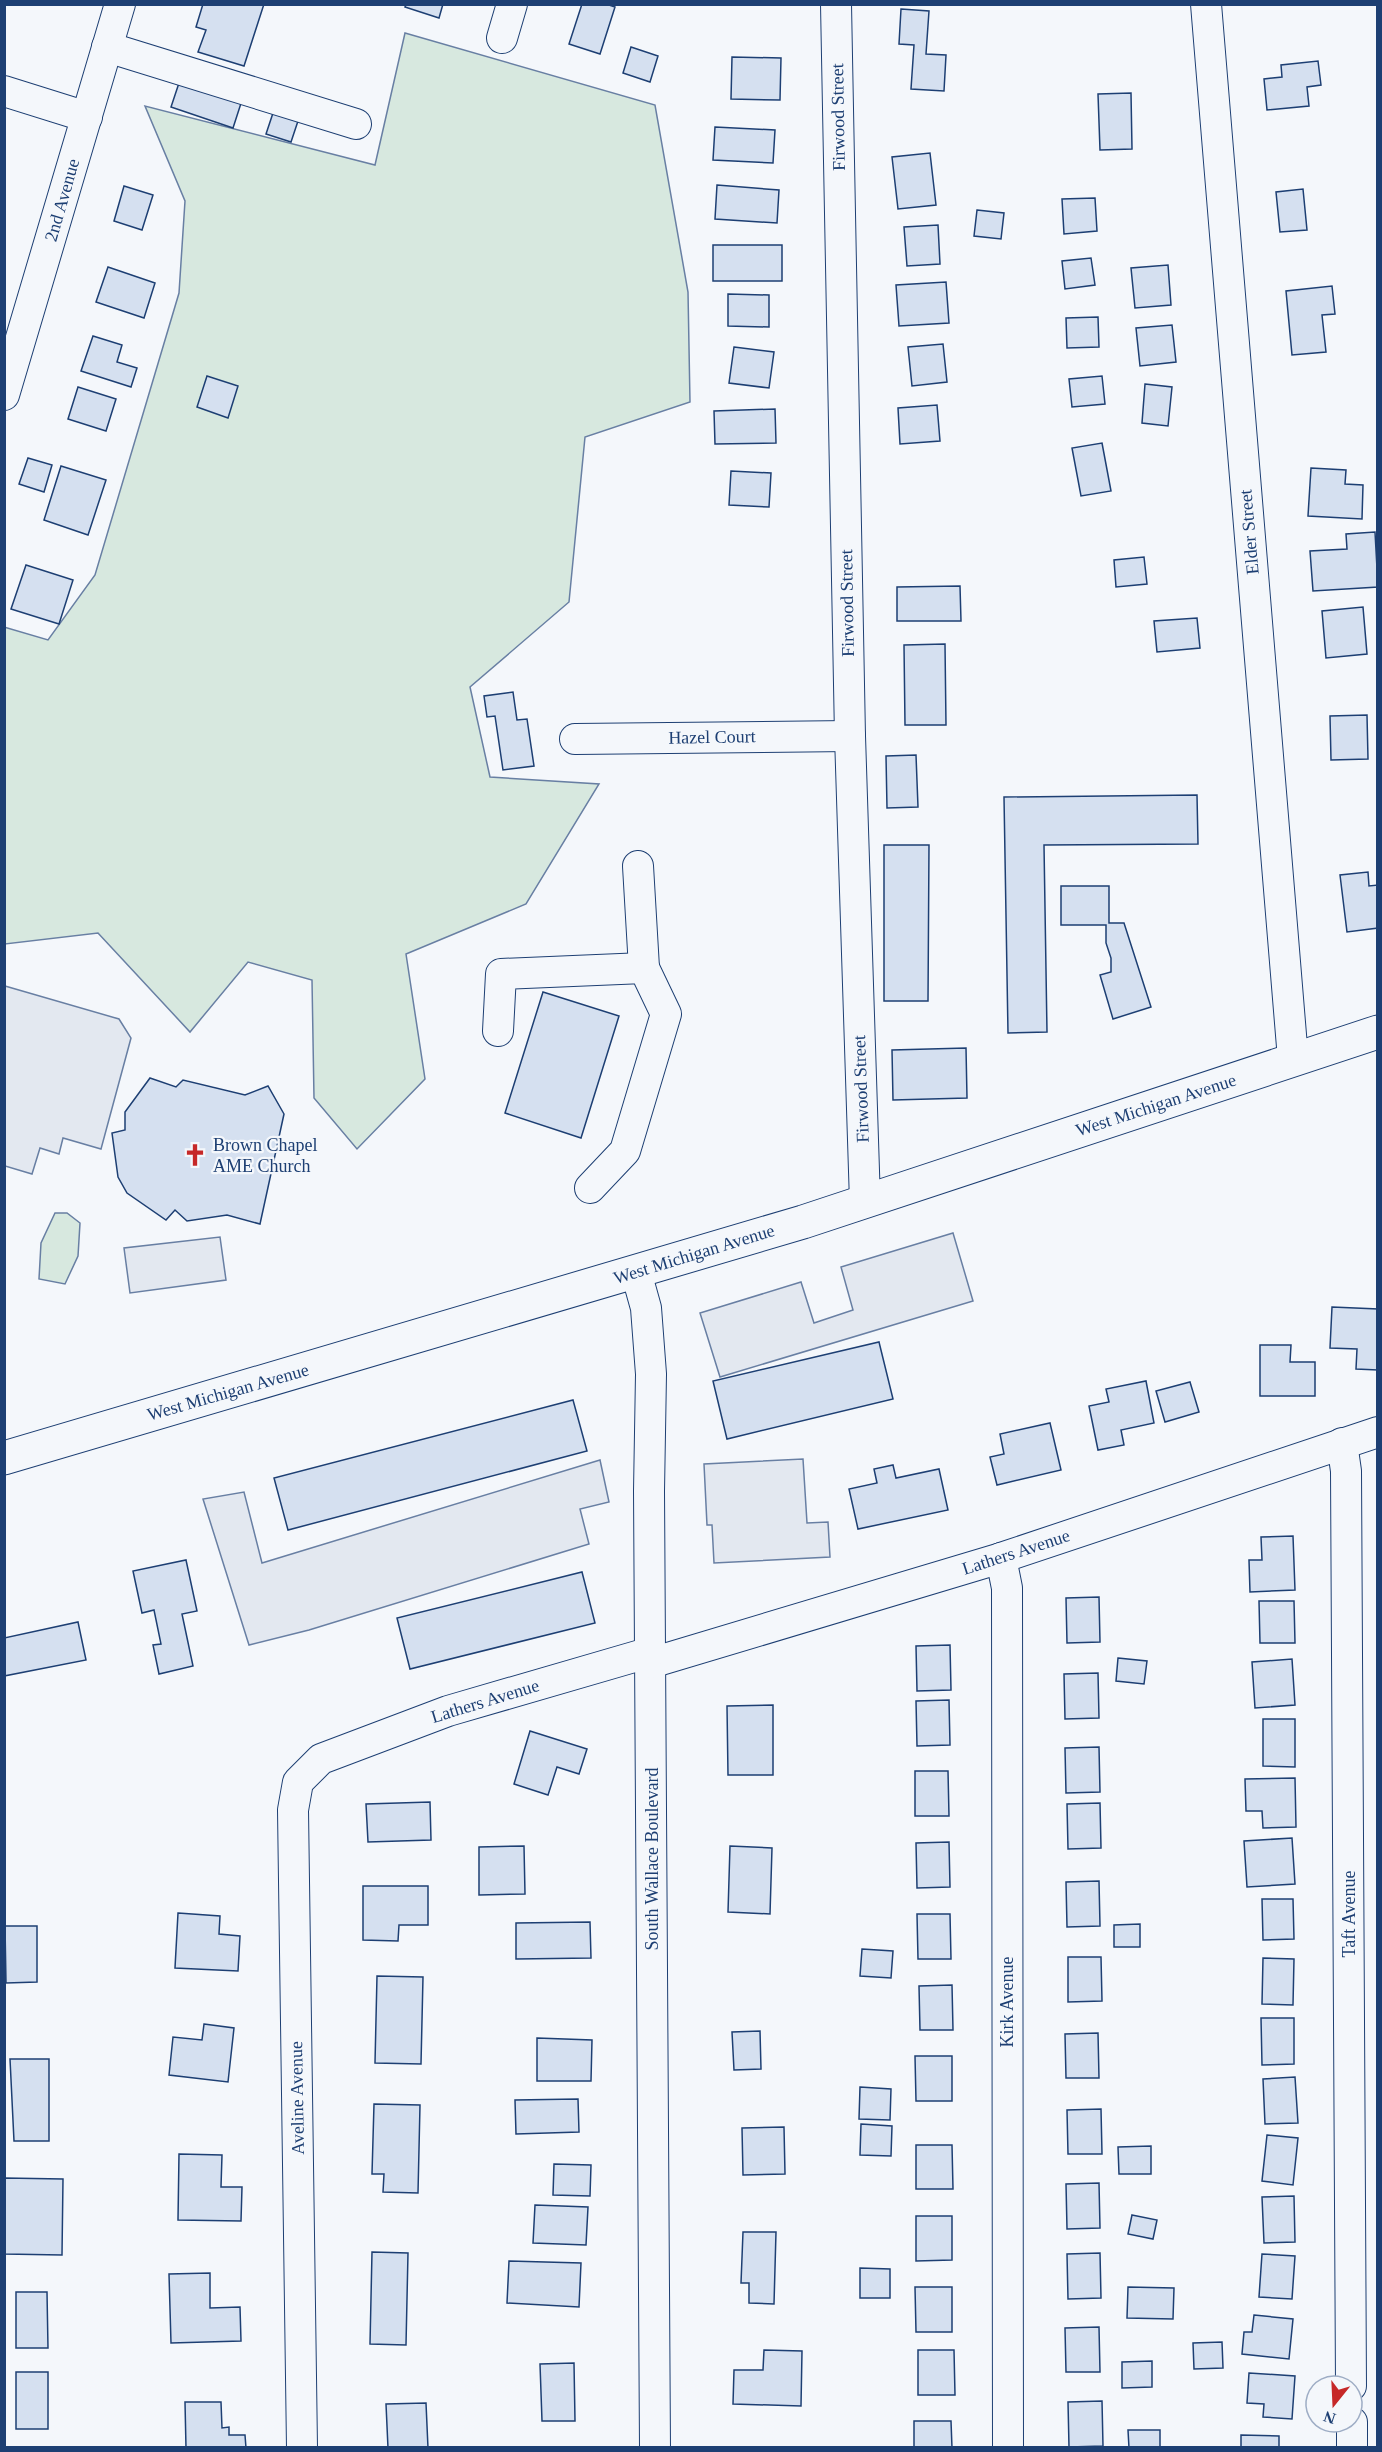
<svg xmlns="http://www.w3.org/2000/svg" width="1382" height="2452" font-family="'Times New Roman',serif">
	<style>
		.green { fill: #d7e8df; stroke: #687fa3; stroke-width: 1.5 }
		.parking { fill: #e3e8f0; stroke: #687fa3; stroke-width: 1.5 }
		.building { fill: #d5e0f0; stroke: #1d3f73; stroke-width: 1.5 }
		.lines { fill: none; stroke-linecap: round; stroke-linejoin: round }
		.minor-casing { stroke: #1d3f73; stroke-width: 32 }
		.major-casing { stroke: #1d3f73; stroke-width: 35 }
		.minor { stroke: #f4f7fb; stroke-width: 30 }
		.major { stroke: #f4f7fb; stroke-width: 33 }
		.labels { text-anchor: middle; dominant-baseline: central; stroke-width: 4.5; stroke-linejoin: round; paint-order: stroke }
		.street-label { font-size: 18px; fill: #1d3f73; stroke: #f4f7fb }
		.poi-label { font-size: 18px; fill: #1d3f73; stroke: #f4f7fb; text-anchor: start }
	</style>
	<rect width="100%" height="100%" fill="#f4f7fb"/>
	<g class="green">
		<path d="M 405,33 L 655,105 L 688,292 L 690,402 L 585,437 L 569,602 L 470,687 L 490,777 L 599,784 L 526,904 L 406,954 L 425,1079 L 357,1149 L 314,1098 L 312,980 L 248,962 L 190,1032 L 98,933 L 5,944 L 4,627 L 48,640 L 95,575 L 179,293 L 185,201 L 145,106 L 375,165 Z"/>
		<path d="M 55,1213 L 67,1213 L 80,1223 L 78,1256 L 65,1284 L 39,1279 L 41,1243 Z"/>
	</g>
	<g class="parking">
		<path d="M 5,986 L 119,1019 L 131,1038 L 101,1149 L 63,1138 L 59,1154 L 40,1148 L 32,1174 L 5,1166 Z"/>
		<path d="M 953,1233 L 973,1301 L 720,1377 L 700,1313 L 801,1282 L 814,1323 L 853,1310 L 841,1267 Z"/>
		<path d="M 220,1237 L 226,1280 L 130,1293 L 124,1248 Z"/>
		<path d="M 803,1459 L 807,1523 L 828,1522 L 830,1557 L 714,1563 L 712,1525 L 707,1525 L 704,1464 Z"/>
		<path d="M 600,1460 L 609,1502 L 580,1509 L 589,1544 L 309,1630 L 249,1645 L 203,1499 L 244,1492 L 262,1563 Z"/>
	</g>
	<g class="building">
		<path d="M 203,4 L 264,4 L 244,66 L 198,52 L 206,30 L 196,27 Z"/>
		<path d="M 406,4 L 443,4 L 439,18 L 405,7 Z"/>
		<path d="M 582,4 L 606,4 L 615,7 L 600,54 L 569,44 Z"/>
		<path d="M 901,9 L 929,11 L 926,54 L 946,55 L 944,91 L 911,89 L 914,45 L 899,44 Z"/>
		<path d="M 631,47 L 658,56 L 650,82 L 623,73 Z"/>
		<path d="M 732,57 L 781,58 L 780,100 L 731,99 Z"/>
		<path d="M 1318,61 L 1321,85 L 1307,87 L 1309,106 L 1267,110 L 1264,79 L 1282,77 L 1281,65 Z"/>
		<path d="M 182,74 L 244,94 L 233,128 L 171,107 Z"/>
		<path d="M 1131,93 L 1132,149 L 1100,150 L 1098,94 Z"/>
		<path d="M 276,104 L 301,112 L 291,142 L 266,134 Z"/>
		<path d="M 715,127 L 775,130 L 773,163 L 713,160 Z"/>
		<path d="M 930,153 L 936,205 L 898,209 L 892,157 Z"/>
		<path d="M 717,185 L 779,190 L 777,223 L 715,219 Z"/>
		<path d="M 124,186 L 153,195 L 142,230 L 114,221 Z"/>
		<path d="M 1303,189 L 1307,230 L 1280,232 L 1276,192 Z"/>
		<path d="M 1095,198 L 1097,231 L 1064,234 L 1062,199 Z"/>
		<path d="M 977,210 L 1004,213 L 1001,239 L 974,236 Z"/>
		<path d="M 938,225 L 940,264 L 907,266 L 904,227 Z"/>
		<rect x="713" y="245" width="69" height="36"/>
		<path d="M 1091,258 L 1095,285 L 1065,289 L 1062,261 Z"/>
		<path d="M 1168,265 L 1171,305 L 1135,308 L 1131,268 Z"/>
		<path d="M 108,267 L 155,283 L 144,318 L 96,302 Z"/>
		<path d="M 946,282 L 949,323 L 899,326 L 896,285 Z"/>
		<path d="M 1332,286 L 1335,314 L 1322,315 L 1326,352 L 1292,355 L 1286,291 Z"/>
		<path d="M 728,294 L 769,295 L 769,327 L 728,326 Z"/>
		<path d="M 1098,317 L 1099,347 L 1067,348 L 1066,318 Z"/>
		<path d="M 1172,325 L 1176,362 L 1140,366 L 1136,328 Z"/>
		<path d="M 93,336 L 122,345 L 117,362 L 137,368 L 131,387 L 81,371 Z"/>
		<path d="M 943,344 L 947,382 L 912,386 L 908,347 Z"/>
		<path d="M 734,347 L 774,352 L 769,388 L 729,383 Z"/>
		<path d="M 207,376 L 238,386 L 228,418 L 197,407 Z"/>
		<path d="M 1102,376 L 1105,404 L 1072,407 L 1069,379 Z"/>
		<path d="M 1145,384 L 1172,387 L 1168,426 L 1142,423 Z"/>
		<path d="M 78,387 L 116,399 L 106,431 L 68,419 Z"/>
		<path d="M 937,405 L 940,441 L 900,444 L 898,408 Z"/>
		<path d="M 775,409 L 776,443 L 715,444 L 714,411 Z"/>
		<path d="M 1102,443 L 1111,491 L 1081,496 L 1072,448 Z"/>
		<path d="M 28,458 L 52,465 L 44,492 L 19,484 Z"/>
		<path d="M 61,466 L 106,480 L 88,535 L 44,520 Z"/>
		<path d="M 1311,468 L 1346,470 L 1345,484 L 1363,485 L 1362,519 L 1308,516 Z"/>
		<path d="M 731,471 L 771,473 L 769,507 L 729,505 Z"/>
		<path d="M 1375,532 L 1378,587 L 1313,591 L 1310,551 L 1347,549 L 1346,534 Z"/>
		<path d="M 1144,557 L 1147,584 L 1116,587 L 1114,560 Z"/>
		<path d="M 26,565 L 73,580 L 59,624 L 11,609 Z"/>
		<path d="M 960,586 L 961,621 L 897,621 L 897,587 Z"/>
		<path d="M 1363,607 L 1367,654 L 1326,658 L 1322,611 Z"/>
		<path d="M 1197,618 L 1200,648 L 1157,652 L 1154,621 Z"/>
		<path d="M 945,644 L 946,725 L 905,725 L 904,645 Z"/>
		<path d="M 513,692 L 517,720 L 527,719 L 534,766 L 503,770 L 495,716 L 487,717 L 484,696 Z"/>
		<path d="M 1367,715 L 1368,759 L 1331,760 L 1330,716 Z"/>
		<path d="M 916,755 L 918,807 L 887,808 L 886,756 Z"/>
		<path d="M 1197,795 L 1198,844 L 1044,845 L 1047,1032 L 1008,1033 L 1004,797 Z"/>
		<path d="M 884,845 L 929,845 L 928,1001 L 884,1001 Z"/>
		<path d="M 1368,872 L 1369,886 L 1378,885 L 1378,928 L 1347,932 L 1340,875 Z"/>
		<path d="M 1061,886 L 1109,886 L 1109,923 L 1124,923 L 1151,1007 L 1113,1019 L 1100,975 L 1111,972 L 1111,958 L 1106,943 L 1106,925 L 1061,925 Z"/>
		<path d="M 543,992 L 619,1016 L 581,1138 L 505,1113 Z"/>
		<path d="M 966,1048 L 967,1098 L 893,1100 L 892,1050 Z"/>
		<path d="M 150,1078 L 176,1087 L 183,1080 L 245,1095 L 268,1086 L 284,1114 L 260,1224 L 227,1215 L 187,1221 L 175,1210 L 166,1220 L 127,1193 L 118,1177 L 112,1133 L 125,1130 L 125,1112 Z"/>
		<path d="M 1332,1307 L 1378,1309 L 1378,1370 L 1356,1369 L 1357,1349 L 1330,1348 Z"/>
		<path d="M 879,1342 L 893,1399 L 727,1439 L 713,1381 Z"/>
		<path d="M 1260,1345 L 1291,1345 L 1290,1362 L 1315,1362 L 1315,1396 L 1260,1396 Z"/>
		<path d="M 1146,1381 L 1154,1423 L 1121,1430 L 1124,1445 L 1098,1450 L 1089,1406 L 1109,1402 L 1106,1389 Z"/>
		<path d="M 1190,1382 L 1199,1412 L 1165,1422 L 1156,1391 Z"/>
		<path d="M 573,1400 L 587,1451 L 288,1530 L 274,1478 Z"/>
		<path d="M 1050,1423 L 1061,1470 L 997,1485 L 990,1457 L 1004,1454 L 1000,1434 Z"/>
		<path d="M 893,1465 L 896,1478 L 939,1469 L 948,1510 L 858,1529 L 849,1489 L 877,1483 L 874,1469 Z"/>
		<path d="M 1293,1536 L 1295,1590 L 1250,1592 L 1249,1560 L 1262,1560 L 1261,1537 Z"/>
		<path d="M 186,1560 L 197,1611 L 182,1614 L 193,1666 L 159,1674 L 153,1645 L 161,1644 L 154,1610 L 142,1613 L 133,1571 Z"/>
		<path d="M 582,1572 L 595,1623 L 410,1669 L 397,1618 Z"/>
		<path d="M 1099,1597 L 1100,1642 L 1067,1643 L 1066,1598 Z"/>
		<path d="M 1259,1601 L 1294,1601 L 1295,1643 L 1260,1643 Z"/>
		<path d="M 78,1622 L 86,1660 L 4,1676 L 4,1638 Z"/>
		<path d="M 950,1645 L 951,1690 L 917,1691 L 916,1646 Z"/>
		<path d="M 1118,1658 L 1147,1661 L 1144,1684 L 1116,1681 Z"/>
		<path d="M 1292,1659 L 1295,1705 L 1255,1708 L 1252,1662 Z"/>
		<path d="M 1098,1673 L 1099,1718 L 1065,1719 L 1064,1674 Z"/>
		<path d="M 949,1700 L 950,1745 L 917,1746 L 916,1701 Z"/>
		<path d="M 773,1705 L 773,1775 L 728,1775 L 727,1706 Z"/>
		<path d="M 1263,1719 L 1295,1719 L 1295,1767 L 1263,1766 Z"/>
		<path d="M 530,1731 L 587,1749 L 579,1774 L 557,1767 L 548,1795 L 514,1784 Z"/>
		<path d="M 1099,1747 L 1100,1792 L 1066,1793 L 1065,1748 Z"/>
		<path d="M 915,1771 L 948,1771 L 949,1816 L 915,1816 Z"/>
		<path d="M 1295,1778 L 1296,1827 L 1263,1828 L 1262,1811 L 1246,1811 L 1245,1779 Z"/>
		<path d="M 430,1802 L 431,1840 L 368,1842 L 366,1804 Z"/>
		<path d="M 1100,1803 L 1101,1848 L 1068,1849 L 1067,1804 Z"/>
		<path d="M 1292,1838 L 1295,1884 L 1247,1887 L 1244,1841 Z"/>
		<path d="M 949,1842 L 950,1887 L 917,1888 L 916,1843 Z"/>
		<path d="M 524,1846 L 525,1894 L 479,1895 L 479,1847 Z"/>
		<path d="M 730,1846 L 772,1848 L 770,1914 L 728,1912 Z"/>
		<path d="M 1099,1881 L 1100,1926 L 1067,1927 L 1066,1882 Z"/>
		<path d="M 363,1886 L 428,1886 L 428,1925 L 399,1925 L 398,1941 L 363,1940 Z"/>
		<path d="M 1262,1899 L 1293,1899 L 1294,1939 L 1263,1940 Z"/>
		<path d="M 178,1913 L 220,1916 L 219,1934 L 240,1936 L 238,1971 L 175,1968 Z"/>
		<path d="M 917,1914 L 950,1914 L 951,1959 L 918,1959 Z"/>
		<path d="M 590,1922 L 591,1958 L 516,1959 L 516,1923 Z"/>
		<path d="M 1140,1924 L 1140,1947 L 1114,1947 L 1114,1925 Z"/>
		<path d="M 5,1926 L 37,1926 L 37,1982 L 6,1983 Z"/>
		<path d="M 862,1949 L 893,1951 L 891,1978 L 860,1976 Z"/>
		<path d="M 1068,1957 L 1101,1957 L 1102,2001 L 1068,2002 Z"/>
		<path d="M 1263,1958 L 1294,1959 L 1293,2005 L 1262,2004 Z"/>
		<path d="M 377,1976 L 423,1977 L 421,2064 L 375,2063 Z"/>
		<path d="M 952,1985 L 953,2030 L 920,2030 L 919,1986 Z"/>
		<path d="M 1261,2018 L 1294,2018 L 1294,2064 L 1262,2065 Z"/>
		<path d="M 204,2024 L 234,2028 L 228,2082 L 169,2075 L 173,2037 L 202,2040 Z"/>
		<path d="M 760,2031 L 761,2069 L 734,2070 L 732,2032 Z"/>
		<path d="M 1098,2033 L 1099,2078 L 1066,2078 L 1065,2034 Z"/>
		<path d="M 537,2038 L 592,2040 L 591,2081 L 537,2081 Z"/>
		<path d="M 915,2056 L 952,2056 L 952,2101 L 916,2101 Z"/>
		<path d="M 10,2059 L 49,2059 L 49,2141 L 14,2141 Z"/>
		<path d="M 1295,2077 L 1298,2123 L 1265,2124 L 1263,2079 Z"/>
		<path d="M 860,2087 L 891,2089 L 890,2120 L 859,2119 Z"/>
		<path d="M 578,2099 L 579,2132 L 516,2134 L 515,2100 Z"/>
		<path d="M 374,2104 L 420,2105 L 418,2193 L 383,2192 L 384,2174 L 372,2174 Z"/>
		<path d="M 1101,2109 L 1102,2154 L 1068,2154 L 1067,2110 Z"/>
		<path d="M 861,2124 L 892,2126 L 891,2156 L 860,2155 Z"/>
		<path d="M 784,2127 L 785,2174 L 743,2175 L 742,2128 Z"/>
		<path d="M 1267,2135 L 1298,2138 L 1293,2185 L 1262,2181 Z"/>
		<path d="M 916,2145 L 952,2145 L 953,2189 L 916,2189 Z"/>
		<path d="M 1151,2146 L 1151,2174 L 1119,2174 L 1118,2147 Z"/>
		<path d="M 179,2154 L 222,2155 L 221,2187 L 242,2187 L 241,2221 L 178,2220 Z"/>
		<path d="M 554,2164 L 591,2165 L 590,2196 L 553,2195 Z"/>
		<path d="M 4,2178 L 63,2179 L 62,2255 L 4,2254 Z"/>
		<path d="M 1099,2183 L 1100,2228 L 1067,2229 L 1066,2184 Z"/>
		<path d="M 1294,2196 L 1295,2242 L 1264,2243 L 1262,2197 Z"/>
		<path d="M 535,2205 L 588,2207 L 586,2245 L 533,2243 Z"/>
		<path d="M 1132,2215 L 1157,2220 L 1153,2239 L 1128,2234 Z"/>
		<path d="M 916,2216 L 952,2216 L 952,2260 L 916,2261 Z"/>
		<path d="M 743,2232 L 776,2232 L 774,2304 L 749,2303 L 749,2283 L 741,2283 Z"/>
		<path d="M 372,2252 L 408,2253 L 406,2345 L 370,2344 Z"/>
		<path d="M 1100,2253 L 1101,2298 L 1068,2299 L 1067,2254 Z"/>
		<path d="M 1262,2254 L 1295,2256 L 1292,2299 L 1259,2297 Z"/>
		<path d="M 509,2261 L 581,2263 L 579,2307 L 507,2303 Z"/>
		<path d="M 860,2268 L 890,2269 L 890,2298 L 860,2298 Z"/>
		<path d="M 210,2273 L 210,2308 L 240,2307 L 241,2341 L 171,2343 L 169,2274 Z"/>
		<path d="M 915,2287 L 952,2287 L 952,2332 L 916,2332 Z"/>
		<path d="M 1128,2287 L 1174,2288 L 1173,2319 L 1127,2318 Z"/>
		<path d="M 16,2292 L 47,2292 L 48,2348 L 16,2348 Z"/>
		<path d="M 1254,2315 L 1293,2319 L 1289,2359 L 1242,2354 L 1244,2332 L 1252,2332 Z"/>
		<path d="M 1099,2327 L 1100,2372 L 1066,2372 L 1065,2328 Z"/>
		<path d="M 1222,2342 L 1223,2368 L 1194,2369 L 1193,2343 Z"/>
		<path d="M 764,2350 L 802,2351 L 801,2406 L 733,2404 L 734,2370 L 763,2370 Z"/>
		<path d="M 918,2350 L 954,2350 L 955,2395 L 918,2395 Z"/>
		<path d="M 1152,2361 L 1152,2387 L 1122,2388 L 1122,2362 Z"/>
		<path d="M 574,2363 L 575,2421 L 542,2421 L 540,2364 Z"/>
		<rect x="16" y="2372" width="32" height="57"/>
		<path d="M 1249,2373 L 1295,2376 L 1292,2419 L 1263,2417 L 1264,2404 L 1247,2403 Z"/>
		<path d="M 1102,2401 L 1103,2446 L 1069,2447 L 1068,2402 Z"/>
		<path d="M 185,2402 L 221,2402 L 222,2428 L 229,2427 L 229,2435 L 245,2435 L 246,2448 L 186,2448 Z"/>
		<path d="M 426,2403 L 428,2448 L 388,2448 L 386,2404 Z"/>
		<path d="M 914,2421 L 951,2421 L 952,2448 L 914,2448 Z"/>
		<path d="M 1128,2430 L 1160,2430 L 1160,2448 L 1129,2448 Z"/>
		<path d="M 1241,2435 L 1279,2436 L 1279,2448 L 1241,2448 Z"/>
	</g>
	<g class="lines">
		<g class="minor-casing">
			<g id="minor">
				<path d="M 836,4 L 850,736 L 865,1202"/>
				<path d="M 1206,4 L 1293,1059"/>
				<path d="M 502,38 L 512,4"/>
				<path d="M 107,47 L 356,124"/>
				<path d="M 4,91 L 87,117"/>
				<path d="M 4,395 L 120,4"/>
				<path d="M 575,739 L 850,736"/>
				<path d="M 638,866 L 644,968"/>
				<path d="M 498,1031 L 501,974 L 644,968 L 666,1014 L 625,1151 L 590,1188"/>
				<path d="M 636,1272 L 646,1308 L 651,1374 L 649,1491 L 655,2448"/>
				<path d="M 1342,1443 L 1346,1471 L 1351,2386"/>
				<path d="M 1001,1558 L 1007,1588 L 1008,2448"/>
				<path d="M 651,1663 L 1001,1558 L 1378,1432"/>
				<path d="M 1352,2422 L 1352,2448"/>
				<path d="M 302,2448 L 293,1810 L 298,1782 L 321,1759 L 448,1711 L 651,1652"/>
			</g>
		</g>
		<g class="major-casing">
			<path id="major" d="M 4,1458 L 803,1222 L 1378,1032"/>
		</g>
		<use href="#minor" class="minor"/>
		<use href="#major" class="major"/>
	</g>
	<defs>
		<g id="church-bare" transform="scale(1.8)"><path d="M-1.2-6h2.4v3.5h3.3v2.4h-3.3V6h-2.4V-.1h-3.3v-2.4h3.3Z" fill="#c62828" stroke="#f4f7fb" stroke-width="2.5" paint-order="stroke"/></g>
	</defs>
	<g fill-rule="evenodd">
		<use href="#church-bare" x="195" y="1155"/>
	</g>
	<g class="labels">
		<g class="street-label">
			<text transform="translate(838 117) rotate(-91)">Firwood Street</text>
			<text transform="translate(62 200) rotate(-74)">2nd Avenue</text>
			<text transform="translate(1249 532) rotate(-95)">Elder Street</text>
			<text transform="translate(847 603) rotate(-91)">Firwood Street</text>
			<text transform="translate(712 737) rotate(-1)">Hazel Court</text>
			<text transform="translate(861 1089) rotate(-92)">Firwood Street</text>
			<text transform="translate(1156 1105) rotate(-18)">West Michigan Avenue</text>
			<text transform="translate(694 1254) rotate(-17)">West Michigan Avenue</text>
			<text transform="translate(228 1392) rotate(-16)">West Michigan Avenue</text>
			<text transform="translate(1016 1552) rotate(-18)">Lathers Avenue</text>
			<text transform="translate(485 1701) rotate(-17)">Lathers Avenue</text>
			<text transform="translate(652 1859) rotate(-90)">South Wallace Boulevard</text>
			<text transform="translate(1349 1914) rotate(-90)">Taft Avenue</text>
			<text transform="translate(1007 2002) rotate(-90)">Kirk Avenue</text>
			<text transform="translate(297 2098) rotate(-91)">Aveline Avenue</text>
		</g>
		<g class="poi-label">
			<text x="213" y="1145">Brown Chapel<tspan x="213" dy="21">AME Church</tspan></text>
		</g>
	</g>
	<rect width="1382" height="2452" fill="none" stroke="#1d3f73" stroke-width="12"/>
	<g transform="translate(1334 2404) rotate(198)"><circle r="28" fill="#f4f7fb" stroke="#9eadc5" stroke-width="1.5"/>
	<path d="M0-4.5L10 22L0 15L-10 22Z" fill="#c62828"/>
	<text y="-9" font-size="16" font-weight="bold" text-anchor="middle" fill="#1d3f73">N</text>
	</g>
</svg>
